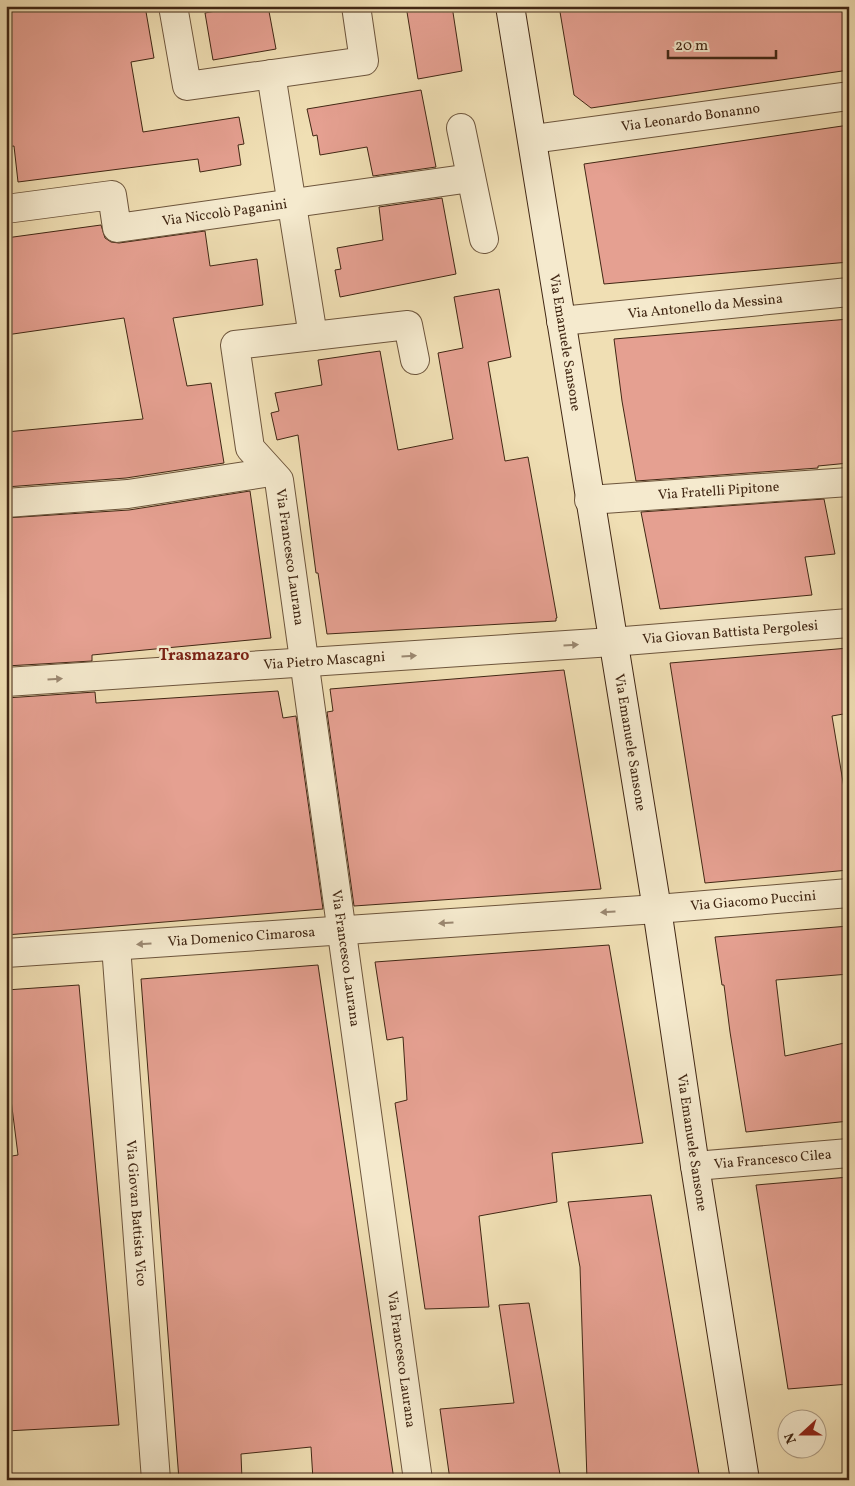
<svg xmlns="http://www.w3.org/2000/svg" width="855" height="1486" font-family="Vollkorn,serif">
	<style>
		.building { fill: #e5a091; stroke: #412714 }
		.lines { fill: none; stroke-linecap: round; stroke-linejoin: round }
		.street-casing { stroke: #6d553c; stroke-width: 30 }
		.secondary-casing { stroke: #412714; stroke-width: 30 }
		.street { stroke: #f5eace; stroke-width: 28 }
		.secondary { stroke: #f5eace; stroke-width: 28 }
		.oneway { fill: #9b8871 }
		.labels { text-anchor: middle; dominant-baseline: central; stroke-width: 5; stroke-linejoin: round; paint-order: stroke }
		.street-label { font-size: 14px; fill: #412714; stroke: #f5eace }
		.quarter-label { font-size: 16px; font-weight: bold; fill: #7a1f14; stroke: #f5eace }
	</style>
	<rect width="100%" height="100%" fill="#f0dfb4"/>
	<filter id="stains"><feTurbulence type="fractalNoise" baseFrequency=".004" numOctaves="4"/><feColorMatrix values="0 0 0 0 .2 0 0 0 0 .09 0 0 0 0 .02 0 0 0 .5 -.17"/></filter>
	<radialGradient id="worn" r=".72"><stop offset=".6" stop-color="#630" stop-opacity="0"/><stop offset="1" stop-color="#630" stop-opacity=".3"/></radialGradient>
	<g class="building">
		<path d="M 6,6 L 145,6 L 154,58 L 131,62 L 143,132 L 239,117 L 244,144 L 238,145 L 241,165 L 200,172 L 198,159 L 18,182 L 14,146 L 6,147 Z"/>
		<path d="M 242,6 L 268,6 L 276,49 L 213,60 L 205,13 Z"/>
		<path d="M 406,6 L 452,6 L 462,71 L 418,79 Z"/>
		<path d="M 559,6 L 849,6 L 849,70 L 591,108 L 574,95 Z"/>
		<path d="M 421,90 L 436,167 L 373,176 L 367,147 L 320,155 L 317,135 L 313,136 L 307,109 Z"/>
		<path d="M 849,125 L 849,262 L 604,284 L 584,164 Z"/>
		<path d="M 442,198 L 456,274 L 340,297 L 335,270 L 341,269 L 337,248 L 383,240 L 379,207 Z"/>
		<path d="M 101,225 L 105,238 L 111,242 L 119,243 L 205,231 L 210,266 L 257,259 L 263,305 L 173,318 L 187,386 L 211,383 L 224,463 L 126,478 L 6,487 L 6,432 L 143,419 L 124,318 L 6,335 L 6,238 Z"/>
		<path d="M 499,289 L 511,357 L 488,362 L 505,461 L 528,457 L 557,618 L 556,618 L 556,621 L 327,634 L 318,573 L 316,573 L 298,435 L 277,440 L 271,413 L 279,411 L 275,393 L 322,385 L 318,360 L 380,351 L 398,450 L 453,439 L 438,353 L 463,348 L 454,297 Z"/>
		<path d="M 849,319 L 849,463 L 818,466 L 818,468 L 636,481 L 622,401 L 614,339 Z"/>
		<path d="M 250,491 L 271,638 L 92,655 L 92,661 L 6,666 L 6,518 L 129,510 Z"/>
		<path d="M 824,499 L 835,554 L 805,557 L 812,595 L 660,609 L 641,512 Z"/>
		<path d="M 849,648 L 849,713 L 832,716 L 845,794 L 849,794 L 849,870 L 705,883 L 670,663 Z"/>
		<path d="M 564,670 L 601,889 L 354,906 L 327,712 L 333,711 L 330,689 Z"/>
		<path d="M 278,691 L 283,718 L 296,716 L 323,909 L 6,935 L 6,698 L 95,692 L 96,703 Z"/>
		<path d="M 849,926 L 849,974 L 776,980 L 785,1056 L 849,1042 L 849,1121 L 746,1132 L 730,1032 L 724,985 L 722,985 L 715,937 Z"/>
		<path d="M 609,945 L 643,1143 L 552,1153 L 557,1202 L 479,1216 L 489,1307 L 425,1309 L 395,1103 L 407,1100 L 403,1037 L 387,1040 L 375,962 Z"/>
		<path d="M 318,965 L 394,1480 L 313,1480 L 311,1447 L 241,1454 L 242,1480 L 179,1480 L 141,979 Z"/>
		<path d="M 79,985 L 119,1425 L 6,1431 L 6,1157 L 18,1155 L 6,1060 L 6,990 Z"/>
		<path d="M 849,1177 L 849,1384 L 788,1389 L 756,1185 Z"/>
		<path d="M 651,1195 L 700,1480 L 587,1480 L 580,1267 L 568,1202 Z"/>
		<path d="M 529,1303 L 561,1480 L 450,1480 L 440,1409 L 514,1403 L 499,1305 Z"/>
	</g>
	<g class="lines">
		<g class="street-casing">
			<g id="street">
				<path d="M 173,6 L 187,86 L 364,61 L 356,6"/>
				<path d="M 271,74 L 313,336"/>
				<path d="M 461,128 L 484,239"/>
				<path id="s1" d="M 533,139 L 849,96"/>
				<path id="s2" d="M 6,209 L 112,195 L 117,228 L 471,178"/>
				<path id="s3" d="M 561,321 L 849,292"/>
				<path id="s4" d="M 415,360 L 408,325 L 235,345 L 250,448 L 279,480 L 418,1480"/>
				<path id="s5" d="M 589,500 L 849,482"/>
				<path d="M 6,503 L 128,494 L 271,472"/>
				<path id="s6" d="M 6,682 L 612,642 L 849,623"/>
				<path id="s7" d="M 116,946 L 156,1480"/>
				<path id="s8" d="M 6,953 L 657,909 L 849,893"/>
				<path id="s9" d="M 695,1166 L 849,1153"/>
			</g>
		</g>
		<g class="secondary-casing">
			<g id="secondary">
				<path id="s10" d="M 510,6 L 657,909 L 695,1166 L 745,1480"/>
			</g>
		</g>
		<use href="#street" class="street"/>
		<use href="#secondary" class="secondary"/>
	</g>
	<defs><path id="oneway-solid" d="M-6-.8H1V-3.2L6.5 0L1 3.2V.8H-6Z" transform="scale(1.25)"/></defs>
	<g class="oneway">
		<use href="#oneway-solid" transform="translate(571 645) rotate(-4)"/>
		<use href="#oneway-solid" transform="translate(409 656) rotate(-4)"/>
		<use href="#oneway-solid" transform="translate(55 679) rotate(-4)"/>
		<use href="#oneway-solid" transform="translate(608 912) rotate(176)"/>
		<use href="#oneway-solid" transform="translate(446 923) rotate(176)"/>
		<use href="#oneway-solid" transform="translate(144 944) rotate(176)"/>
	</g>
	<g class="labels">
		<g class="street-label">
			<text stroke="none"><textPath href="#s1" startOffset="159">Via Leonardo Bonanno</textPath></text>
			<text stroke="none"><textPath href="#s2" startOffset="249">Via Niccolò Paganini</textPath></text>
			<text stroke="none"><textPath href="#s3" startOffset="145">Via Antonello da Messina</textPath></text>
			<text stroke="none"><textPath href="#s10" startOffset="341">Via Emanuele Sansone</textPath></text>
			<text stroke="none"><textPath href="#s5" startOffset="130">Via Fratelli Pipitone</textPath></text>
			<text stroke="none"><textPath href="#s4" startOffset="435">Via Francesco Laurana</textPath></text>
			<text stroke="none"><textPath href="#s6" startOffset="726">Via Giovan Battista Pergolesi</textPath></text>
			<text stroke="none"><textPath href="#s6" startOffset="319">Via Pietro Mascagni</textPath></text>
			<text stroke="none"><textPath href="#s10" startOffset="746">Via Emanuele Sansone</textPath></text>
			<text stroke="none"><textPath href="#s8" startOffset="749">Via Giacomo Puccini</textPath></text>
			<text stroke="none"><textPath href="#s8" startOffset="236">Via Domenico Cimarosa</textPath></text>
			<text stroke="none"><textPath href="#s4" startOffset="840">Via Francesco Laurana</textPath></text>
			<text stroke="none"><textPath href="#s10" startOffset="1151">Via Emanuele Sansone</textPath></text>
			<text stroke="none"><textPath href="#s9" startOffset="78">Via Francesco Cilea</textPath></text>
			<text stroke="none"><textPath href="#s7" startOffset="268">Via Giovan Battista Vico</textPath></text>
			<text stroke="none"><textPath href="#s4" startOffset="1245">Via Francesco Laurana</textPath></text>
		</g>
		<g class="quarter-label">
			<text x="204" y="656">Trasmazaro</text>
		</g>
	</g>
	<rect width="855" height="1486" fill="none" stroke="#f0dfb4" stroke-width="25"/>
	<rect x="8" y="8" width="840" height="1471" fill="none" stroke="#412714" stroke-width="2.5"/>
	<rect x="12" y="12" width="830" height="1461" fill="none" stroke="#412714"/>
	<g transform="translate(802 1434) rotate(249)"><circle r="24" fill="#f5eace" stroke="#ad9c84"/>
	<path d="M0-4L9 19L0 12L-9 19Z" fill="#8f2418"/>
	<text y="-8" font-size="14" font-weight="bold" text-anchor="middle" fill="#412714">N</text>
	</g>
	<path d="M668 50v8h108v-8" fill="none" stroke="#412714" stroke-width="2.5"/>
	<text x="675" y="50" font-size="15" fill="#412714" stroke="#f5eace" stroke-width="4" paint-order="stroke">20 m</text>
	<rect width="100%" height="100%" filter="url(#stains)"/>
	<rect width="100%" height="100%" fill="url(#worn)"/>
</svg>
